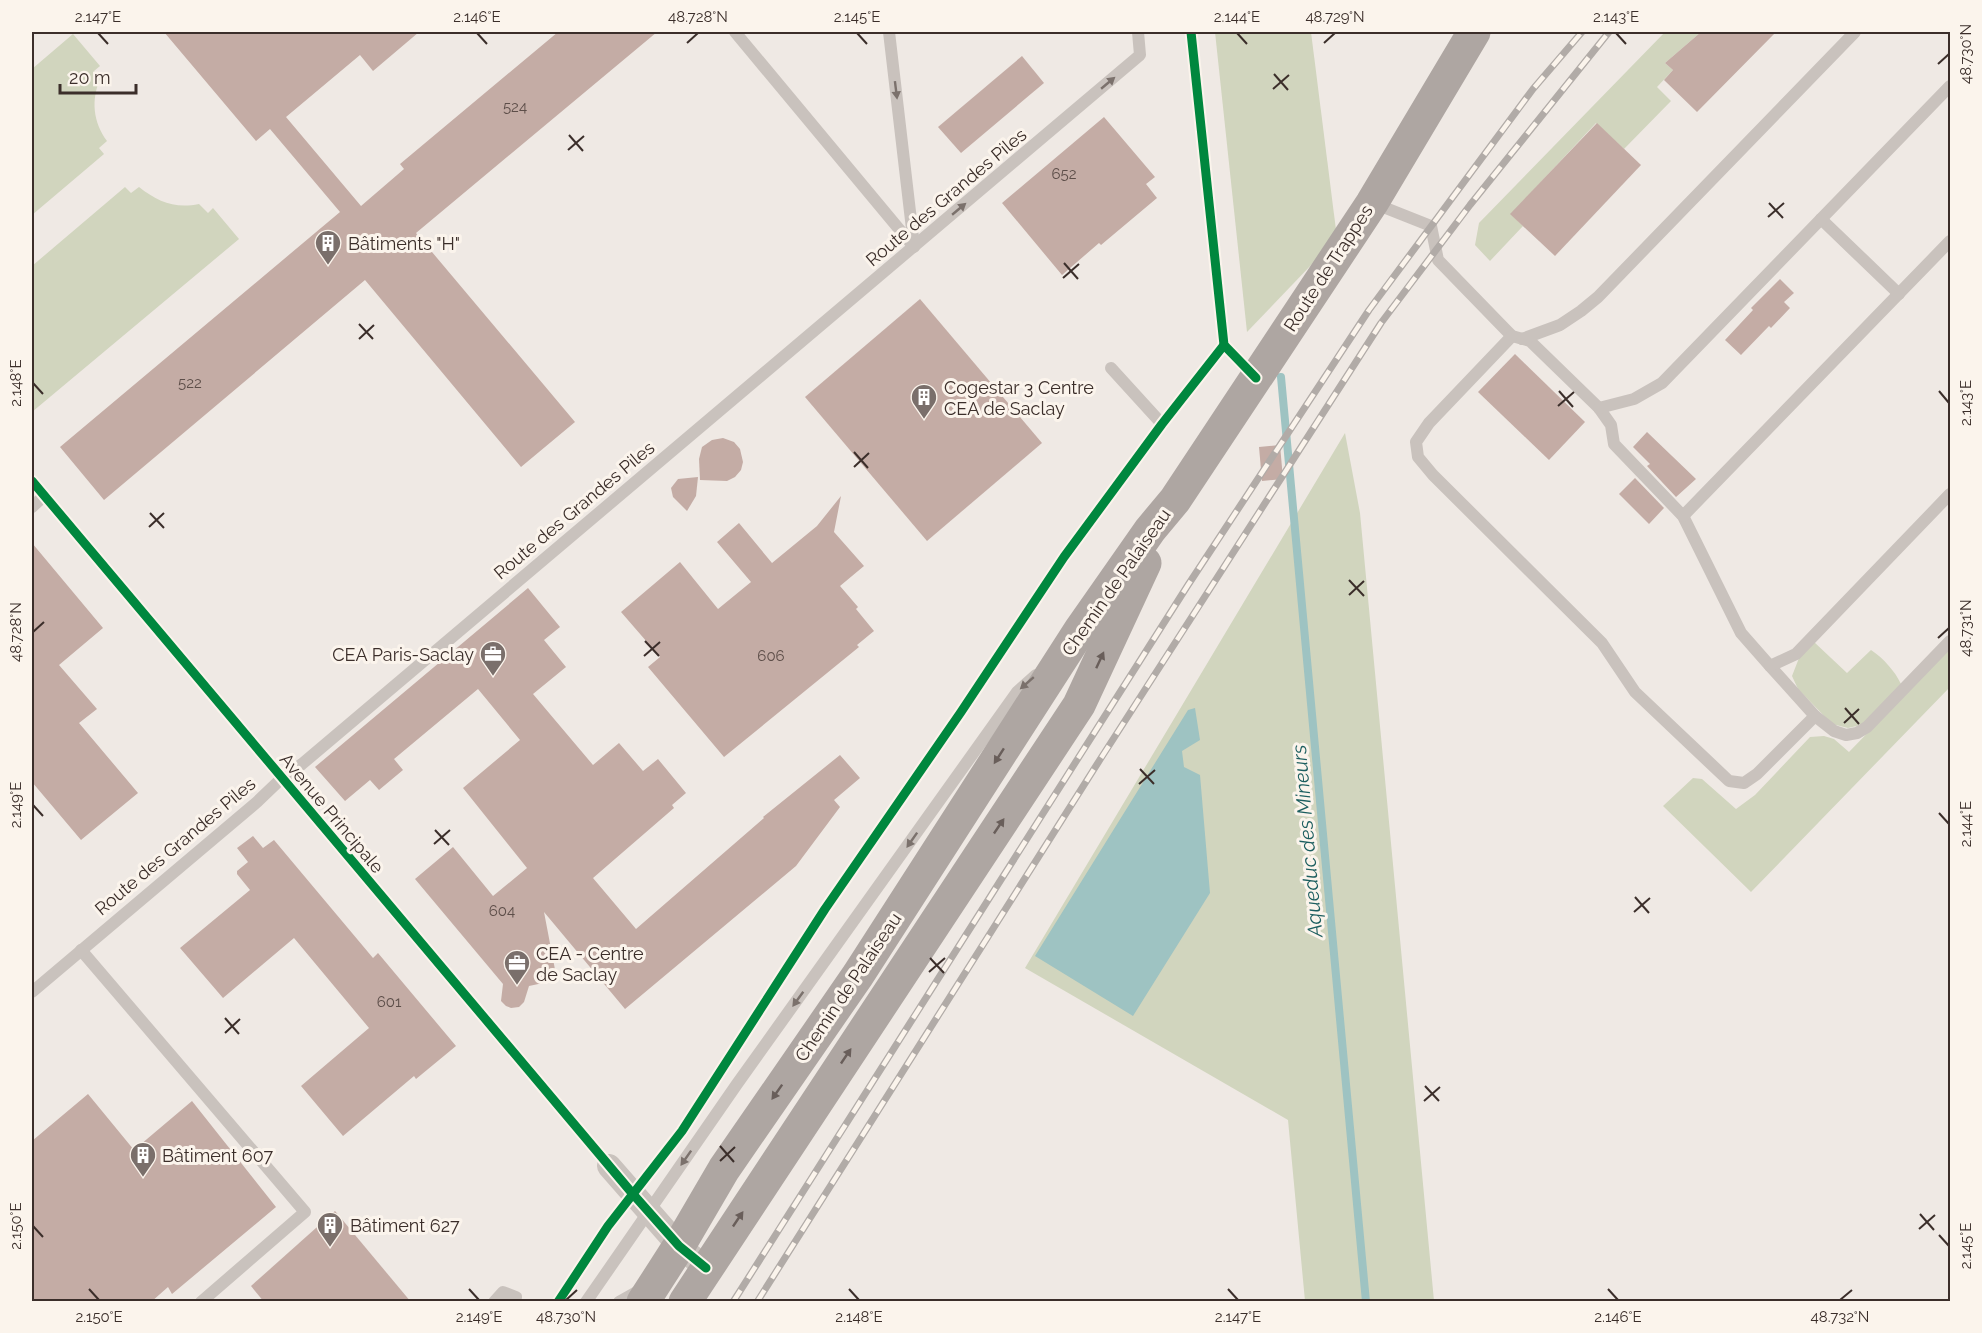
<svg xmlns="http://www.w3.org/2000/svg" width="1982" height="1333" font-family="Raleway,sans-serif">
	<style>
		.green { fill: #d1d5be }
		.water { fill: #9ec3c2 }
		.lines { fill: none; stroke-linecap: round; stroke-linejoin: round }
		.stream { stroke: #9ec3c2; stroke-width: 8 }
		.building { fill: #c4aca5 }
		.service { stroke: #c9c2bd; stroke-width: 12 }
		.minor { stroke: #c9c2bd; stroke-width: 24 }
		.primary { stroke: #aea6a2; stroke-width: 33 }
		.rail-casing { stroke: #b1aba7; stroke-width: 7 }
		.rail { stroke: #fbf4ec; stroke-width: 4.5; stroke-dasharray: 14; stroke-linecap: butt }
		.cycleway-casing { stroke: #fbf4ec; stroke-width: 13 }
		.cycleway { stroke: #00873e; stroke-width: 9 }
		.oneway { fill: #7b716c }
		.oneway2 { fill: #695e5a }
		.ticks { fill: none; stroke: #3b2e2a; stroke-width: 2 }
		.labels { text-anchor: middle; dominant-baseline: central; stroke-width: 6; stroke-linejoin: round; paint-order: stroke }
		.number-label { font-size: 15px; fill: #5d4e49 }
		.street-label { font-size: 18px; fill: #3b2e2a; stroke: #fbf4ec }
		.poi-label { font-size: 18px; fill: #3b2e2a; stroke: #fbf4ec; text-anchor: start }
		.water-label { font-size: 20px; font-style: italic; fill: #1c5e5f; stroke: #fbf4ec }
		.neatline { fill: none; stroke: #3b2e2a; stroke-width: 2 }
		.ticks-label { font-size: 15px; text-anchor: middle; fill: #3b2e2a }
	</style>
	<rect width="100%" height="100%" fill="#efe9e4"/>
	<g class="green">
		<path d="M 1215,32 L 1311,32 L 1337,238 L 1247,332 Z"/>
		<path d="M 1665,32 L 1701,32 L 1665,63 L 1673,70 L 1657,87 L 1671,101 L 1624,149 L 1596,123 L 1511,214 L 1523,226 L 1490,261 L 1475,245 L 1479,223 Z"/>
		<path d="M 73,34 L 100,66 L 94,71 L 100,79 C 91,100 93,122 107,141 L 99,148 L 104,154 L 32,215 L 32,69 Z"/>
		<path d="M 125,187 L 131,193 L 139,187 C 158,202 175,209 199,204 L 208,213 L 213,208 L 239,239 L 32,412 L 32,266 Z"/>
		<path d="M 1345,433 L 1360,513 L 1434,1301 L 1305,1301 L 1288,1120 L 1025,968 Z"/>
		<path d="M 1814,642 L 1847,673 L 1871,650 C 1883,658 1895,671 1901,684 L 1865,724 L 1848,728 L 1832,724 L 1798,689 L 1792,676 L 1799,658 Z"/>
		<path d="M 1950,648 L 1950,687 L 1751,892 L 1663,806 L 1693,778 L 1702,779 L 1736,809 L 1755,795 L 1810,737 L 1824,736 L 1834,739 L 1849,752 Z"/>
	</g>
	<path class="water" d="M 1195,708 L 1200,740 L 1182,751 L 1184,767 L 1200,775 L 1210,893 L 1133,1016 L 1035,956 L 1188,710 Z"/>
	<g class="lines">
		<path class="stream" d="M 1281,377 L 1366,1302"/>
	</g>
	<g class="building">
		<path d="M 164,32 L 419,32 L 373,71 L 360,55 L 286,117 L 361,206 L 404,169 L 400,164 L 558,32 L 657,32 L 416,233 L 575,422 L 521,467 L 365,280 L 104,500 L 60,447 L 340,212 L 270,129 L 256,141 Z"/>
		<path d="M 1701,32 L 1776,32 L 1697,112 L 1664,80 L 1673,70 L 1665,63 Z"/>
		<path d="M 1022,56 L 1044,83 L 961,153 L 938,127 Z"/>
		<path d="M 1104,117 L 1155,177 L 1146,184 L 1157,198 L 1101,245 L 1099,243 L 1062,275 L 1002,203 Z"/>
		<path d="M 1597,123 L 1641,165 L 1555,256 L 1510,214 Z"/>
		<path d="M 1780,279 L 1794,293 L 1784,302 L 1790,308 L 1771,328 L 1769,326 L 1741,355 L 1725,340 L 1753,310 L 1751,308 Z"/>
		<path d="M 920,299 L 1042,443 L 927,541 L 805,397 Z"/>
		<path d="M 1515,354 L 1585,422 L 1549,460 L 1478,392 Z"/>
		<path d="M 1647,432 L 1696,479 L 1676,497 L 1647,466 L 1650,464 L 1633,447 Z"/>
		<path d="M 723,438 L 734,442 L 740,449 L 743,462 L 741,470 L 735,477 L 727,481 L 700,480 L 699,459 L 702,447 L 712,440 Z"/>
		<path d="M 1280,445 L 1283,479 L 1262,481 L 1259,447 Z"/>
		<path d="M 698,477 L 696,496 L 687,511 L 673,497 L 671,488 L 678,479 Z"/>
		<path d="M 1635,478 L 1664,508 L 1649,524 L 1619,494 Z"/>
		<path d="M 841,496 L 834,532 L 864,566 L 840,586 L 858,607 L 856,609 L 874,631 L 857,645 L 859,647 L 724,757 L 648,667 L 660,657 L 621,612 L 680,562 L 718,609 L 751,582 L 717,542 L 739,523 L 772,563 L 817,526 Z"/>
		<path d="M 32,543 L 103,628 L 59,665 L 97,709 L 79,723 L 138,793 L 81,840 L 32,782 Z"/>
		<path d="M 528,588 L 560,627 L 544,640 L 566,667 L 533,694 L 593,765 L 619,743 L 643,771 L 658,759 L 686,793 L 672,805 L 674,808 L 593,878 L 636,929 L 764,818 L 763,817 L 840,755 L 860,778 L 834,800 L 840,807 L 796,866 L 625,1009 L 544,912 L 557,980 L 529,986 L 524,1002 L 519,1007 L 511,1008 L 506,1006 L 501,1001 L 503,984 L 415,879 L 453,847 L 493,896 L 527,868 L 463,788 L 520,740 L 478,689 L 394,759 L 403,770 L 379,790 L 370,780 L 345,801 L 315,767 Z"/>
		<path d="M 253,836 L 263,848 L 274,840 L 373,958 L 378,953 L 456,1046 L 416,1079 L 414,1076 L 343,1136 L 301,1086 L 369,1028 L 294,938 L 223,998 L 180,948 L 250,890 L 237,874 L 237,871 L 248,862 L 237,848 Z"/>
		<path d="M 88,1094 L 134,1150 L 192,1101 L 276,1207 L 172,1294 L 168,1287 L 151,1302 L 32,1302 L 32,1141 Z"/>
		<path d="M 335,1211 L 411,1302 L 264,1302 L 251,1286 Z"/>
	</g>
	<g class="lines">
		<g class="service">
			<path d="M 735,32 L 914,247"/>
			<path d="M 889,32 L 914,246"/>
			<path d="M 1373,203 L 1431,226 L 1438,260 L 1505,329 L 1512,336 L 1530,341 L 1599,408 L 1611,425 L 1614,444 L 1683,516 L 1741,633 L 1770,666 L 1815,716 L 1834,731 L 1846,735 L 1857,733 L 1867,727 L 1950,641"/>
			<path d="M 1821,219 L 1899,294"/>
			<path d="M 1512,336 L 1429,423 L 1416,442 L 1418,457 L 1433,475 L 1602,643 L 1635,692 L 1729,781 L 1744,783 L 1757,774 L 1815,716"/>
			<path d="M 1522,339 L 1560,325 L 1581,311 L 1598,297 L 1855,32"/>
			<path d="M 1111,368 L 1162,424"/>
			<path d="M 1599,408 L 1634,399 L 1662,383 L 1950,86"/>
			<path d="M 32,481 L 609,1166"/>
			<path d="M 32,507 L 44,496"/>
			<path d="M 1683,516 L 1950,241"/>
			<path d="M 1770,666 L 1796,654 L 1950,494"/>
			<path d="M 81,950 L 305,1212 L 201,1302"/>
			<path d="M 32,992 L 257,802 L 281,779 L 302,764 L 1140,55 L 1138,32"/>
			<path d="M 494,1302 L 503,1292 L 516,1297 L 515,1302"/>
			<path d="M 586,1302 L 737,1084 L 1017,692 L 1036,675"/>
			<path d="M 619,1302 L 642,1289"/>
		</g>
		<path class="minor" d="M 609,1166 L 679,1246 L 706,1268"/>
		<g class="primary">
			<path d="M 643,1302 L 679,1246 L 724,1169 L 858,975 L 1080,630 L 1150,530 L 1175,500 L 1372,203 L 1474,32"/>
			<path d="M 685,1302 L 1079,705 L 1145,563"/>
		</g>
		<g class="rail-casing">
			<g id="rail">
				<path d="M 733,1302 L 1188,585 L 1369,310 L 1533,89 L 1582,32"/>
				<path d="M 757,1302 L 1101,758 L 1381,323 L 1470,205 L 1609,32"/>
			</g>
		</g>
		<use href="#rail" class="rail"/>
		<g class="cycleway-casing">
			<g id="cycleway">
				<path d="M 1191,32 L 1224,345 L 1256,378"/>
				<path d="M 32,481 L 632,1193 L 679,1246 L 706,1268"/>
				<path d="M 558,1302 L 608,1226 L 682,1131 L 825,909 L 961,712 L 1064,557 L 1162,424 L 1224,345"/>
			</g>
		</g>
		<use href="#cycleway" class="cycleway"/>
	</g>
	<defs><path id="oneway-solid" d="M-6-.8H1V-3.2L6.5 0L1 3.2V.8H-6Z" transform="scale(1.5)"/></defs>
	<g class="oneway">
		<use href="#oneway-solid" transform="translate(1108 83) rotate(-40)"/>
		<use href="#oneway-solid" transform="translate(896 90) rotate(83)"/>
		<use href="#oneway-solid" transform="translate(959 209) rotate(-40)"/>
		<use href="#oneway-solid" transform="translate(1027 683) rotate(139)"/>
		<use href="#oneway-solid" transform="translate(912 840) rotate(125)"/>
		<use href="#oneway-solid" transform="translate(798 999) rotate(126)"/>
		<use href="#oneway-solid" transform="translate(686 1158) rotate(125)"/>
	</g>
	<g class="oneway2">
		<use href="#oneway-solid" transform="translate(1100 660) rotate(-65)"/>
		<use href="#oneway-solid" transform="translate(999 756) rotate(123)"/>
		<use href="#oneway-solid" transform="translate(999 826) rotate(-56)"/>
		<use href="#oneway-solid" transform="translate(846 1056) rotate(-56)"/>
		<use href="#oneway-solid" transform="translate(777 1092) rotate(125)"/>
		<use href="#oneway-solid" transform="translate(738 1219) rotate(-56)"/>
	</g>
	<path class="ticks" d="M 98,33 L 108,44M 477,33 L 487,44M 857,33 L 867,44M 1237,33 L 1247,44M 1616,33 L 1626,44M 687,43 L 698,33M 1324,43 L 1335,33M 1938,64 L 1949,54M 1274,74 L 1288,90M 1273,89 L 1289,75M 569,135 L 583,151M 568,150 L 584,136M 1769,203 L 1783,218M 1768,217 L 1784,203M 1064,263 L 1078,279M 1063,278 L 1079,264M 359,324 L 373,339M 359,339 L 374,325M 33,383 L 43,394M 1559,391 L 1573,407M 1939,391 L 1949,403M 1558,406 L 1574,392M 854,452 L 868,468M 854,467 L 869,453M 150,513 L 164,528M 149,527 L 164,513M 1349,580 L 1364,596M 1349,595 L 1364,581M 33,632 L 44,622M 1938,638 L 1949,628M 645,641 L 659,656M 644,656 L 660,642M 1845,708 L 1859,724M 1844,723 L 1859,709M 1140,769 L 1154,784M 1139,784 L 1155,770M 33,805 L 43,816M 1939,813 L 1949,824M 435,830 L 449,845M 434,844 L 450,830M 1635,897 L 1649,913M 1634,912 L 1650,898M 930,958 L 944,973M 929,972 L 945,958M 225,1018 L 239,1034M 225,1033 L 240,1019M 1425,1086 L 1439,1101M 1424,1101 L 1440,1087M 720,1146 L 734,1162M 720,1161 L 735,1147M 1920,1214 L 1934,1230M 33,1226 L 43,1237M 1919,1229 L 1935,1215M 1939,1235 L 1949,1246M 89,1289 L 99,1300M 469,1289 L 479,1300M 849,1289 L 859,1300M 1228,1289 L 1238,1300M 1608,1289 L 1618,1300M 566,1300 L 577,1290M 1840,1300 L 1852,1290"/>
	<defs>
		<g id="building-pin" transform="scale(1.35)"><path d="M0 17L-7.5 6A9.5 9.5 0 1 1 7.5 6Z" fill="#7a6f6b" stroke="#fbf4ec"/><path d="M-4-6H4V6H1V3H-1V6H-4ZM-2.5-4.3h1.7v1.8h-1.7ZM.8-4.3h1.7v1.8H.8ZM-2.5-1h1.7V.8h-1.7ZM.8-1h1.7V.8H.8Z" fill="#fff"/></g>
		<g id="office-pin" transform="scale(1.35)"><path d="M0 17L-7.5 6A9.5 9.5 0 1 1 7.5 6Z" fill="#7a6f6b" stroke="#fbf4ec"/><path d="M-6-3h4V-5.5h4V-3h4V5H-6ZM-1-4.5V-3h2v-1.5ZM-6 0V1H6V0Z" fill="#fff"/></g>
	</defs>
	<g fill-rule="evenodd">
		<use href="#building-pin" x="328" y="243"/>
		<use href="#building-pin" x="924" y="397"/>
		<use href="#office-pin" x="493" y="654"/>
		<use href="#office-pin" x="517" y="963"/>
		<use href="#building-pin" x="143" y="1155"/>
		<use href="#building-pin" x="330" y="1225"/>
	</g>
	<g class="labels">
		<g class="number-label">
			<text x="515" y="107">524</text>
			<text x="1064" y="174">652</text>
			<text x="190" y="383">522</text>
			<text x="771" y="656">606</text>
			<text x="502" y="911">604</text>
			<text x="389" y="1002">601</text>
		</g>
		<g class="street-label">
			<text transform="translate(946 197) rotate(-40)">Route des Grandes Piles</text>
			<text transform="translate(1328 268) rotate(-57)">Route de Trappes</text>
			<text transform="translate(574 510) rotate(-40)">Route des Grandes Piles</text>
			<text transform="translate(1116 582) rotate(-55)">Chemin de Palaiseau</text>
			<text transform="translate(332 813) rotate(50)">Avenue Principale</text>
			<text transform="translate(175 846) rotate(-40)">Route des Grandes Piles</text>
			<text transform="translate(848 987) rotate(-56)">Chemin de Palaiseau</text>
		</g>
		<g class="poi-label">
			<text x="348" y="243">Bâtiments "H"</text>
			<text x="944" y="387">Cogestar 3 Centre<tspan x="944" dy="21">CEA de Saclay</tspan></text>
			<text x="474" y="654" text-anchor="end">CEA Paris-Saclay</text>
			<text x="536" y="953">CEA - Centre<tspan x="536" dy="21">de Saclay</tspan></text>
			<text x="162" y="1155">Bâtiment 607</text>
			<text x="350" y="1225">Bâtiment 627</text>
		</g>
		<g class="water-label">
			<text transform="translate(1307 841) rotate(-95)">Aqueduc des Mineurs</text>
		</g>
	</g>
	<rect width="1982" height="1333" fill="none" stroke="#fbf4ec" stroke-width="66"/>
	<path d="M60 84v9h76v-9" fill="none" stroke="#3b2e2a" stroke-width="3"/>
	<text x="69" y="84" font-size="18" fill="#3b2e2a" stroke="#fbf4ec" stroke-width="4.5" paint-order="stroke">20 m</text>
	<rect x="33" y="33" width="1916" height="1267" class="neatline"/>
	<g class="ticks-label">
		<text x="98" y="22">2.147°E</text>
		<text x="477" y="22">2.146°E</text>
		<text x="698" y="22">48.728°N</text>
		<text x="857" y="22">2.145°E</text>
		<text x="1237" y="22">2.144°E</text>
		<text x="1335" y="22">48.729°N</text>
		<text x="1616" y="22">2.143°E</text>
		<text transform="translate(1966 54) rotate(-90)" y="5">48.730°N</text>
		<text transform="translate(16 383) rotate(-90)" y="5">2.148°E</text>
		<text transform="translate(1966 403) rotate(-90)" y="5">2.143°E</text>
		<text transform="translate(1966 628) rotate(-90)" y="5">48.731°N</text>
		<text transform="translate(16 632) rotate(-90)" y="5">48.728°N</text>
		<text transform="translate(16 805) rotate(-90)" y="5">2.149°E</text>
		<text transform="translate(1966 824) rotate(-90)" y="5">2.144°E</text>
		<text transform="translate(16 1226) rotate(-90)" y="5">2.150°E</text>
		<text transform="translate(1966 1246) rotate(-90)" y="5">2.145°E</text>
		<text x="99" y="1322">2.150°E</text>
		<text x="479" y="1322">2.149°E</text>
		<text x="566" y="1322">48.730°N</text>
		<text x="859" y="1322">2.148°E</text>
		<text x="1238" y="1322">2.147°E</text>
		<text x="1618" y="1322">2.146°E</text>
		<text x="1840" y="1322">48.732°N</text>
	</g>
</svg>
